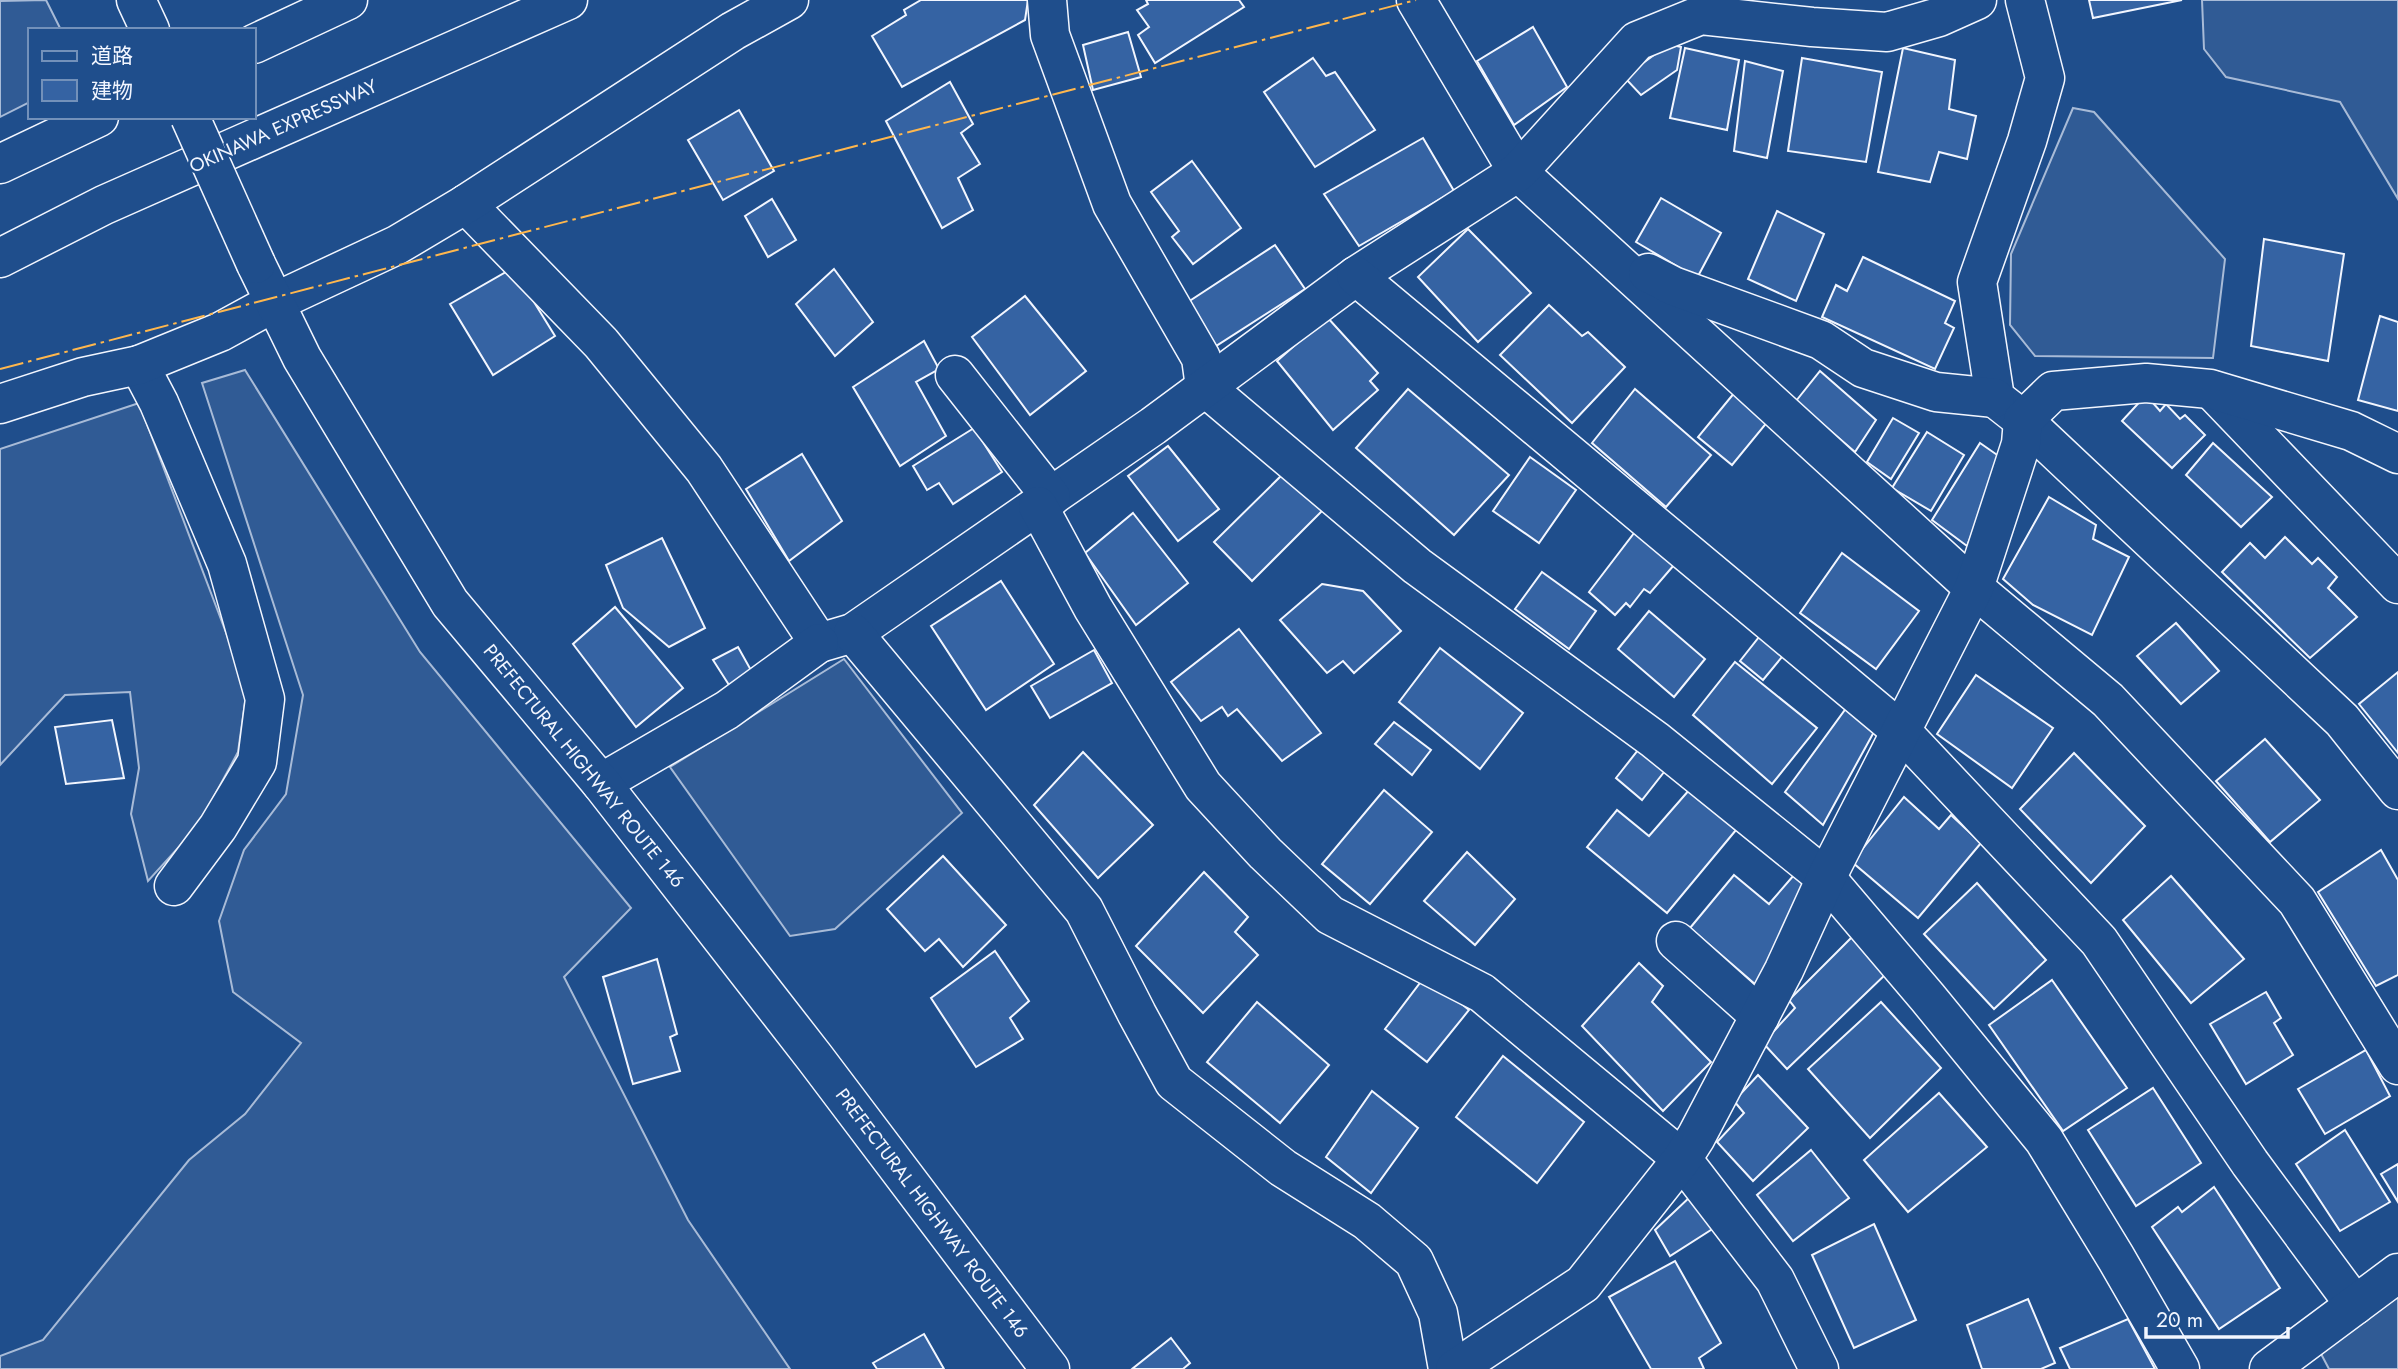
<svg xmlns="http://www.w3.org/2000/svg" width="2398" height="1369" font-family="Jost,'Noto Sans JP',sans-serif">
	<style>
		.built { fill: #305b95; stroke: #a8bbd7; stroke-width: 2 }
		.building { fill: #3563a3; stroke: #f2f6ff; stroke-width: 2 }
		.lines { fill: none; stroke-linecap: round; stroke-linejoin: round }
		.minor-casing { stroke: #f2f6ff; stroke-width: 41 }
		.major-casing { stroke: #f2f6ff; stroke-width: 41 }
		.highway-casing { stroke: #f2f6ff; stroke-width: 41 }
		.minor { stroke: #1f4e8c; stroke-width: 38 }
		.major { stroke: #1f4e8c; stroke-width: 38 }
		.highway { stroke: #1f4e8c; stroke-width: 38 }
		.major-bridge-casing { stroke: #f2f6ff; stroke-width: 41; stroke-linecap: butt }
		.major-bridge { stroke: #1f4e8c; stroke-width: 38 }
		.power { stroke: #ffb74d; stroke-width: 2; stroke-dasharray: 24 5 3.5 5; stroke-linecap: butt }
		.labels { text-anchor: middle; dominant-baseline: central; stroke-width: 5; stroke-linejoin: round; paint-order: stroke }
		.street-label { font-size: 19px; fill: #f2f6ff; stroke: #1f4e8c }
	</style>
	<rect width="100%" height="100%" fill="#1f4e8c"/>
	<g class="built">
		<path d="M 46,0 L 61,30 L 30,30 L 30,102 L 0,117 L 0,1 Z"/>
		<path d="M 2202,0 L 2398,0 L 2398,199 L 2340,102 L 2226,77 L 2204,49 Z"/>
		<path d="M 2073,108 L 2094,112 L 2225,259 L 2213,358 L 2035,356 L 2010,325 L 2011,254 Z"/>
		<path d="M 245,370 L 420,652 L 631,908 L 564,977 L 688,1220 L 790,1369 L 0,1369 L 0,1356 L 43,1340 L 189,1160 L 245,1114 L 301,1043 L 233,992 L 219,921 L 244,850 L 286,794 L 303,695 L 202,383 Z"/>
		<path d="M 139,403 L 247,688 L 238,752 L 198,826 L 148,881 L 131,814 L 139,768 L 130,692 L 65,695 L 0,765 L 0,449 Z"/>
		<path d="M 844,659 L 962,813 L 835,929 L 790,936 L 670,767 Z"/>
		<path d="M 2398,1297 L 2398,1369 L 2329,1369 L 2319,1350 Z"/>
	</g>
	<g class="building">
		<path d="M 921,0 L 1028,0 L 1025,20 L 902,87 L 872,36 L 906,15 L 904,10 Z"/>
		<path d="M 1146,0 L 1239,0 L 1244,7 L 1155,63 L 1138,35 L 1149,27 L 1137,10 L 1148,4 Z"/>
		<path d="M 2089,0 L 2182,0 L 2093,18 Z"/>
		<path d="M 1533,27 L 1567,87 L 1514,125 L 1477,61 Z"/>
		<path d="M 1128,32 L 1141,77 L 1093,90 L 1083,45 Z"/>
		<path d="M 1669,44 L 1681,47 L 1677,70 L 1641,95 L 1624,77 Z"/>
		<path d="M 1685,48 L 1739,60 L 1727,130 L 1670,118 Z"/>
		<path d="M 1903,48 L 1955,60 L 1949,109 L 1976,116 L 1967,159 L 1939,152 L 1930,182 L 1878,172 Z"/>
		<path d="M 1313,58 L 1326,76 L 1335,72 L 1375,130 L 1315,167 L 1264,92 Z"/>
		<path d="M 1802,58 L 1882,72 L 1866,162 L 1788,151 Z"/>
		<path d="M 1745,61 L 1783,71 L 1767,158 L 1734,151 Z"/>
		<path d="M 950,82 L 973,124 L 961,133 L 980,164 L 958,178 L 973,210 L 942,228 L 886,121 Z"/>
		<path d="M 739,110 L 774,171 L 723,200 L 688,140 Z"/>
		<path d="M 1423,138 L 1454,191 L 1359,246 L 1324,194 Z"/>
		<path d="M 1192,161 L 1241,228 L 1193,264 L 1172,237 L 1179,231 L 1151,192 Z"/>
		<path d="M 1661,198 L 1721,233 L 1697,278 L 1636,242 Z"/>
		<path d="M 772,199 L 796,240 L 768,257 L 745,216 Z"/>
		<path d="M 1777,211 L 1824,234 L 1796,301 L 1748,279 Z"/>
		<path d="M 1468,229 L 1531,293 L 1478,342 L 1418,277 Z"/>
		<path d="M 2264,239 L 2344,254 L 2328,361 L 2251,346 Z"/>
		<path d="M 1275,245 L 1305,289 L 1216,346 L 1188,302 Z"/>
		<path d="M 1863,257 L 1955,301 L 1945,323 L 1954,328 L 1935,369 L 1822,317 L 1836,285 L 1847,291 Z"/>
		<path d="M 513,268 L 555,336 L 493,375 L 450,304 Z"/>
		<path d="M 834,269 L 873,322 L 835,356 L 796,304 Z"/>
		<path d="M 1025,296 L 1086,371 L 1030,415 L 972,337 Z"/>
		<path d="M 1549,305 L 1582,336 L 1588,332 L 1625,367 L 1572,423 L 1500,355 Z"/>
		<path d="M 2380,316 L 2398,322 L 2398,411 L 2358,400 Z"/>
		<path d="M 1327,317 L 1378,373 L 1370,381 L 1378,390 L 1333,430 L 1277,361 Z"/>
		<path d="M 924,341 L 939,369 L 916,382 L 946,436 L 900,466 L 853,387 Z"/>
		<path d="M 1820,371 L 1876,420 L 1855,452 L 1796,401 Z"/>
		<path d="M 1408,389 L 1509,475 L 1454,535 L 1356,448 Z"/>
		<path d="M 1635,389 L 1711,455 L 1666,507 L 1592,443 Z"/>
		<path d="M 1735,392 L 1769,420 L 1732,465 L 1698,437 Z"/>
		<path d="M 2146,395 L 2160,411 L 2166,404 L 2180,419 L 2185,415 L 2205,435 L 2172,468 L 2122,421 Z"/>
		<path d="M 1893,418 L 1919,433 L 1891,479 L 1867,462 Z"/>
		<path d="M 974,428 L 1002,472 L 953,504 L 939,483 L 927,490 L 913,466 Z"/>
		<path d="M 1927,432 L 1964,455 L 1931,511 L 1892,488 Z"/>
		<path d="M 1980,443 L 2003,459 L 1967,546 L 1932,520 Z"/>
		<path d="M 2213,443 L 2272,497 L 2241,527 L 2186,475 Z"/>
		<path d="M 1168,446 L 1219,509 L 1178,541 L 1128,476 Z"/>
		<path d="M 802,454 L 842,521 L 789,561 L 746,489 Z"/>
		<path d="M 1530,457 L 1576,490 L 1539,543 L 1493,511 Z"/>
		<path d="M 1286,471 L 1323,510 L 1252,581 L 1214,542 Z"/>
		<path d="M 2049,497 L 2096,525 L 2093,539 L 2129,557 L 2092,635 L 2033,605 L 2003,579 Z"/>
		<path d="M 1133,513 L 1188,583 L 1136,625 L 1085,553 Z"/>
		<path d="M 1641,524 L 1680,558 L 1650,593 L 1644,589 L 1630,607 L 1626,603 L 1615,615 L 1589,592 Z"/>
		<path d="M 2285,537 L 2312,564 L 2318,558 L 2337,577 L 2328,588 L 2357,617 L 2310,658 L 2222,572 L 2250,543 L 2265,558 Z"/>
		<path d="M 662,538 L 705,628 L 669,647 L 623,608 L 606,565 Z"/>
		<path d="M 1842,553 L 1919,611 L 1876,669 L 1800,613 Z"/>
		<path d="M 1542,572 L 1596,611 L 1569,649 L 1515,609 Z"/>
		<path d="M 1001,581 L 1054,664 L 986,710 L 931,626 Z"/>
		<path d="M 1322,584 L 1363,591 L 1401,631 L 1354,673 L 1343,661 L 1327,673 L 1280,620 Z"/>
		<path d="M 615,607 L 683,688 L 636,727 L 573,644 Z"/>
		<path d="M 1649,611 L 1705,659 L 1674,697 L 1618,649 Z"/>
		<path d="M 2176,623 L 2219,671 L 2181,704 L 2137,656 Z"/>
		<path d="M 1239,629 L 1321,733 L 1282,761 L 1237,709 L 1228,716 L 1222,707 L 1201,721 L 1171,682 Z"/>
		<path d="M 1763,632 L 1786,652 L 1763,680 L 1740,661 Z"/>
		<path d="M 738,647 L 752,672 L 729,685 L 713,660 Z"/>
		<path d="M 1440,648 L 1523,713 L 1480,769 L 1399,702 Z"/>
		<path d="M 1094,650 L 1112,683 L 1050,718 L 1031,686 Z"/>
		<path d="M 1735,662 L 1817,728 L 1772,784 L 1693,715 Z"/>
		<path d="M 2398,672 L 2398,753 L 2359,704 Z"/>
		<path d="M 1976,675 L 2053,728 L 2012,788 L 1937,734 Z"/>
		<path d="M 1847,707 L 1875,730 L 1823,825 L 1785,792 Z"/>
		<path d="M 112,720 L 124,778 L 66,784 L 55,727 Z"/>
		<path d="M 1394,722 L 1431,750 L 1412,775 L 1375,744 Z"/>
		<path d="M 2265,739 L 2320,800 L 2270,842 L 2216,781 Z"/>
		<path d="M 1642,745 L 1668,767 L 1642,800 L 1616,778 Z"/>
		<path d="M 1083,752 L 1153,825 L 1098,878 L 1034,805 Z"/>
		<path d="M 2074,753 L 2145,826 L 2091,883 L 2020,809 Z"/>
		<path d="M 1690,789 L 1736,830 L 1667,913 L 1587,847 L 1617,810 L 1649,836 Z"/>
		<path d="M 1384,790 L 1432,832 L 1370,904 L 1322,864 Z"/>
		<path d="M 1904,797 L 1939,829 L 1951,815 L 1981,843 L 1918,918 L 1852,862 Z"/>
		<path d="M 2381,850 L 2398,880 L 2398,975 L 2376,986 L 2318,892 Z"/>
		<path d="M 1467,852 L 1515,899 L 1475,945 L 1424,901 Z"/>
		<path d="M 943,856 L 1006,925 L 963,967 L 939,939 L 925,951 L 887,909 Z"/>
		<path d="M 1204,872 L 1248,917 L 1235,932 L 1258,955 L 1203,1013 L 1136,946 Z"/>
		<path d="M 1734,875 L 1769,904 L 1794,875 L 1815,892 L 1763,991 L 1690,928 Z"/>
		<path d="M 2171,876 L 2244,959 L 2191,1003 L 2123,920 Z"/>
		<path d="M 1977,883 L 2046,960 L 1994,1009 L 1924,934 Z"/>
		<path d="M 1854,935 L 1888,972 L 1787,1069 L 1763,1043 L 1795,1008 L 1789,1000 Z"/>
		<path d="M 995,951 L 1029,1001 L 1010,1018 L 1023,1039 L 976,1067 L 931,998 Z"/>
		<path d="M 657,959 L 677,1034 L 670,1037 L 680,1071 L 633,1084 L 603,977 Z"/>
		<path d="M 1639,963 L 1663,986 L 1652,1002 L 1711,1062 L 1663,1111 L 1582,1026 Z"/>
		<path d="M 1426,975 L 1469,1010 L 1427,1062 L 1385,1029 Z"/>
		<path d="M 2052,980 L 2127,1088 L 2063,1131 L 1989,1025 Z"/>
		<path d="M 2266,992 L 2281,1018 L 2274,1023 L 2293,1055 L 2246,1084 L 2210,1024 Z"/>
		<path d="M 1257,1002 L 1329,1065 L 1280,1123 L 1207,1062 Z"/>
		<path d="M 1881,1002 L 1941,1068 L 1870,1138 L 1808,1069 Z"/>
		<path d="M 2366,1050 L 2390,1096 L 2325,1134 L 2298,1089 Z"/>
		<path d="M 1503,1056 L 1584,1122 L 1537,1183 L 1456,1117 Z"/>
		<path d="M 1758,1075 L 1808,1128 L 1753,1181 L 1717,1142 L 1744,1113 L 1734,1101 Z"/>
		<path d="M 2153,1088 L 2201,1163 L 2136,1206 L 2088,1130 Z"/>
		<path d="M 1372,1091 L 1418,1128 L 1371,1193 L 1326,1157 Z"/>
		<path d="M 1939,1093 L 1987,1147 L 1908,1212 L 1864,1160 Z"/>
		<path d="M 2345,1130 L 2390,1202 L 2340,1231 L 2296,1164 Z"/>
		<path d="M 1811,1150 L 1849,1198 L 1793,1241 L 1757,1195 Z"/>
		<path d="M 2398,1164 L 2398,1202 L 2381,1174 Z"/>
		<path d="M 2214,1187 L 2280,1288 L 2219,1329 L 2152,1227 L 2178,1207 L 2182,1212 Z"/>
		<path d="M 1693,1194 L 1714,1228 L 1670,1256 L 1655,1230 Z"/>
		<path d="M 1874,1224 L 1916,1320 L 1854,1348 L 1812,1255 Z"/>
		<path d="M 1675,1261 L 1721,1343 L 1699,1358 L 1704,1369 L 1651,1369 L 1609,1297 Z"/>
		<path d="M 2028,1299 L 2055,1363 L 2041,1369 L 1982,1369 L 1967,1325 Z"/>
		<path d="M 2128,1319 L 2155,1369 L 2070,1369 L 2060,1348 Z"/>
		<path d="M 924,1334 L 944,1369 L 877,1369 L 873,1363 Z"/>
		<path d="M 1171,1338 L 1190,1363 L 1183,1369 L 1132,1369 Z"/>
	</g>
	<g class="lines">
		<g class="minor-casing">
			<g id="minor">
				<path d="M 1047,0 L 1050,35 L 1112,204 L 1201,358 L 1205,387 L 1417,566 L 1655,740 L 1826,878 L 1928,998 L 2044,1140 L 2116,1258 L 2180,1369"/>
				<path d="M 1416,0 L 1518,172 L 1974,588 L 2108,700 L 2297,901 L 2398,1065"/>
				<path d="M 2025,0 L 2045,78 L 2027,141 L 1977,282 L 1995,398 L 2023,420 L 2342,720 L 2398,790"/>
				<path d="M 466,204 L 601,343 L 704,469 L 819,643 L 853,633 L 1153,426 L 1356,276 L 1518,172 L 1637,41 L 1701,15 L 1812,27 L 1887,32 L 1939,17 L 1977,0"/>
				<path d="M 1648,273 L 1673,286 L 1821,340 L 1863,368 L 1936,392 L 1995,398"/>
				<path d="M 1356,276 L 1901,731 L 2099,941 L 2250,1163 L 2355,1305"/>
				<path d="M 139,365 L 159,403 L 227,564 L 265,699 L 257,762 L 218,827 L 174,886"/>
				<path d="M 955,375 L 1051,497"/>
				<path d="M 2212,390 L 2398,584"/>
				<path d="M 0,404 L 83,377 L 139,365 L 220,332 L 273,303 L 397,245 L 466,204 L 733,31 L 789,0"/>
				<path d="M 1038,506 L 1093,608 L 1203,786 L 1265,853 L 1330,915 L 1482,993 L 1682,1159 L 1775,1280 L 1819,1369"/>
				<path d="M 853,633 L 1084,910 L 1137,1014 L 1174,1082 L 1283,1168 L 1367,1221 L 1414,1261 L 1438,1313 L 1448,1369"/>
				<path d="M 601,783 L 727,710 L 819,643"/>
				<path d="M 1676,941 L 1760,1016"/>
				<path d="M 1455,1369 L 1583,1284 L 1682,1159 L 1696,1137 L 1784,970 L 1826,878 L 1974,588 L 2021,444 L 2023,420 L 2053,391 L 2146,383 L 2210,389 L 2351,431 L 2398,454"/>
				<path d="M 2269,1369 L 2398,1273"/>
			</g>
		</g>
		<g class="major-casing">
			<g id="major">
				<path d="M 136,0 L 150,30"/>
				<path d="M 256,264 L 302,358 L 450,603 L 601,783 L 815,1058 L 1050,1369"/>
			</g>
		</g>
		<g class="highway-casing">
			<g id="highway">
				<path d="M 254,44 L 348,0"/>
				<path d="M 0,164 L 99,117"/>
				<path d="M 0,258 L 104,205 L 568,0"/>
			</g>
		</g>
		<use href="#minor" class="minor"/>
		<use href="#major" class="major"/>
		<use href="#highway" class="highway"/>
		<g class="major-bridge-casing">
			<path id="major-bridge" d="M 190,117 L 256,264"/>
		</g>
		<use href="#major-bridge" class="major-bridge"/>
		<path class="power" d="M 0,369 L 1416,0"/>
	</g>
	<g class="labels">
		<g class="street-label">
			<text transform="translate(283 126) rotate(-24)">OKINAWA EXPRESSWAY</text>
			<text transform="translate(584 766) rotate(51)">PREFECTURAL HIGHWAY ROUTE 146</text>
			<text transform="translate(932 1213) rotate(53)">PREFECTURAL HIGHWAY ROUTE 146</text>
		</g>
	</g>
	<rect x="28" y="28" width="228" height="91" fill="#1f4e8c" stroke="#7391ba" stroke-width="2"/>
	<rect x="42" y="51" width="35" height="10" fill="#1f4e8c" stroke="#7391ba" stroke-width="2"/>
	<text x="91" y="63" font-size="21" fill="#f2f6ff">道路</text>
	<rect x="42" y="80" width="35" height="21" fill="#3563a3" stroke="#7391ba" stroke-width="2"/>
	<text x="91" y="98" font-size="21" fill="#f2f6ff">建物</text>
	<path d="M2146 1327v10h142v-10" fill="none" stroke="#f2f6ff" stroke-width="3.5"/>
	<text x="2156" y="1327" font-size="21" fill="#f2f6ff" stroke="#1f4e8c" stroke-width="5" paint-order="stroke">20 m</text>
</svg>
